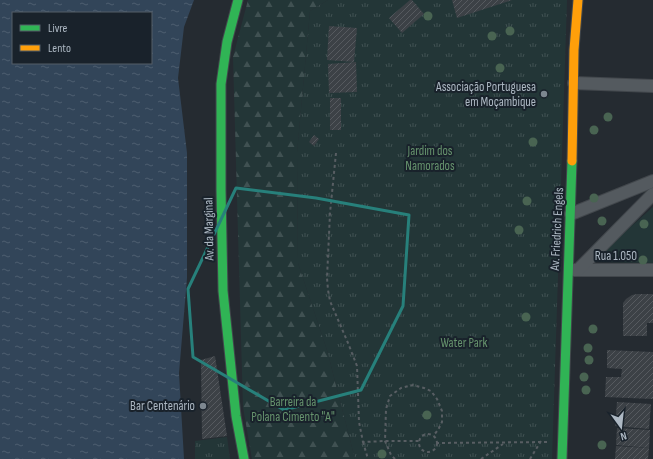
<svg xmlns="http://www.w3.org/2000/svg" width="653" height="459" font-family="'Sofia Sans Condensed',sans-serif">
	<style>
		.grass { fill: #233637 }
		.forest { fill: url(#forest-firs) }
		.park { fill: url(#park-tufts) }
		.water { fill: url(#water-ripples); fill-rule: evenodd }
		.building { fill: url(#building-hatch) }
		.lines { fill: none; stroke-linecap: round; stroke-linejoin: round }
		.street-casing { stroke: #42474c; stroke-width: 14 }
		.fast-casing { stroke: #42474c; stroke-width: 11 }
		.slow-casing { stroke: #42474c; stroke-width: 11 }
		.path { stroke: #585e63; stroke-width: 2; stroke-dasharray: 3 3; stroke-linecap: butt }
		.street { stroke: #545a5f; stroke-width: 12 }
		.fast { stroke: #30b455; stroke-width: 9 }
		.slow { stroke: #ff9f0a; stroke-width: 9 }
		.tree { fill: #496452 }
		.marked { fill: none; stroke: #27807b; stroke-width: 3; stroke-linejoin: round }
		.poi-dot { fill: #7d8790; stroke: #19222b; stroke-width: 1.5 }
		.labels { text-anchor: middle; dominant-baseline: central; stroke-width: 4; stroke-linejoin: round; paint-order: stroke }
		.poi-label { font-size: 13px; fill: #adb8c3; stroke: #19222b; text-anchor: end }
		.park-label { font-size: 13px; fill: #66936d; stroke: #19222b }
		.street-label { font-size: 13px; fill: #adb8c3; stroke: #19222b }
	</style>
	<defs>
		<pattern id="forest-firs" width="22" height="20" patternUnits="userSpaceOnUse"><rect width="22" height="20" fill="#233637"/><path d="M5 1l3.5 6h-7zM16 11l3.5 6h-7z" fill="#405152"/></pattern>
		<pattern id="park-tufts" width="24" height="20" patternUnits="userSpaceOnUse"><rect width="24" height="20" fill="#233637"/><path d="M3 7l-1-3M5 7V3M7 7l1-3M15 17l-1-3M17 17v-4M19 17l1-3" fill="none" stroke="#405152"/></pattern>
		<pattern id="water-ripples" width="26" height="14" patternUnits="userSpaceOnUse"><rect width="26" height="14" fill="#324559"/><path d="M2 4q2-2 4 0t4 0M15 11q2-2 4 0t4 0" fill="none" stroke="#4d5e6f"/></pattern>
		<pattern id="building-hatch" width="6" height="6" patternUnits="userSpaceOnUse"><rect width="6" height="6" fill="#3c4146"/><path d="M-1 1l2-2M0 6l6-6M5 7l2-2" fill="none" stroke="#565a5f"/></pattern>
	</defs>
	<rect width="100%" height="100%" fill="#252b31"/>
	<path class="grass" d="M 653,207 L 653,263 L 601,262 L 599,261 L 598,258 L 599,255 Z"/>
	<path class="forest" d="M 248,0 L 328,0 L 310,11 L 297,153 L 298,263 L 327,350 L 355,459 L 252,459 L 243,407 L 233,57 Z"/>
	<g class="park">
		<path d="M 328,0 L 567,0 L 552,459 L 355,459 L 327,350 L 298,263 L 297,153 L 310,11 Z"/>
		<path d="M 227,437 L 230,459 L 195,459 L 195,441 Z"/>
	</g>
	<path class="water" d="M 0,0 L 194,0 L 184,27 L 178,78 L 187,153 L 187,278 L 179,373 L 184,459 L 0,459 ZM 13,13 L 151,13 L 151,63 L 13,63 Z"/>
	<g class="building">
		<path d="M 410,0 L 412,0 L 424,14 L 402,33 L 389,18 Z"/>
		<path d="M 452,0 L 512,0 L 457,18 Z"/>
		<path d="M 329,26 L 357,28 L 354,62 L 327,60 Z"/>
		<path d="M 356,62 L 357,92 L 329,93 L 328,64 Z"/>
		<rect x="330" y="98" width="11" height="32"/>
		<path d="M 314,135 L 319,139 L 314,146 L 309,142 Z"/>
		<path d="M 637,294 L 653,294 L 653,323 L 647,323 L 647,336 L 623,336 L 623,303 L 626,299 L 632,295 Z"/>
		<path d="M 607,350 L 653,352 L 653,399 L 605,397 L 606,377 L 621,377 L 622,369 L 607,368 Z"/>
		<path d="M 215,356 L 227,436 L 202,439 L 201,360 Z"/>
		<path d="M 617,402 L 651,404 L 649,429 L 615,426 Z"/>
		<path d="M 617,428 L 650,430 L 649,448 L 616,445 Z"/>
		<path d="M 616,446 L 649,448 L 648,459 L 615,459 Z"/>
	</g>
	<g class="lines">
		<g class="street-casing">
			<g id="street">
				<path d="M 574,83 L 653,86"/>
				<path d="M 571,214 L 653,181"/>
				<path d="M 574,270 L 653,270"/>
				<path d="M 578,270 L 653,194"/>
			</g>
		</g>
		<g class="fast-casing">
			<g id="fast">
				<path d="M 238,0 L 227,42 L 221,84 L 221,190 L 223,291 L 236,416 L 244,459"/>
				<path d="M 562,459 L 572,161"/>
			</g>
		</g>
		<g class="slow-casing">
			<path id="slow" d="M 572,161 L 574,50 L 578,0"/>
		</g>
		<g class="path">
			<path d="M 336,153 L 330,213 L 327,278 L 328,290 L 330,301 L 348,343 L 357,366 L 359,422 L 363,442 L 385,441 L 419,441"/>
			<circle cx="428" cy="443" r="9"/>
			<path d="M 363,442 L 368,459"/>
			<path d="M 436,443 L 548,442"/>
			<path d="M 395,459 L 391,455 L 385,441 L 386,409 L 390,396 L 401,388 L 413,385 L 424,388 L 431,391 L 437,399 L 442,411 L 442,422 L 438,430 L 433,436"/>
			<path d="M 481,459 L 503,444"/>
			<path d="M 530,459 L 541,441"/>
		</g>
		<use href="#street" class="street"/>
		<use href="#fast" class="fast"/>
		<use href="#slow" class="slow"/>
	</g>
	<g class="tree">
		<circle cx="428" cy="16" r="4.5"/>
		<circle cx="510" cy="31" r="4.5"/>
		<circle cx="492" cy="36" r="4.5"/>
		<circle cx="500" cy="68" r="4.5"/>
		<circle cx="608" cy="117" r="4.5"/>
		<circle cx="594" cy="130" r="4.5"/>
		<circle cx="533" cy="142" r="4.5"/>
		<circle cx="594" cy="198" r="4.5"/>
		<circle cx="527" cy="201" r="4.5"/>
		<circle cx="602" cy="221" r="4.5"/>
		<circle cx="644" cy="224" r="4.5"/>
		<circle cx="519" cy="230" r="4.5"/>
		<circle cx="633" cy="257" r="4.5"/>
		<circle cx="643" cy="260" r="4.5"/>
		<circle cx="526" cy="317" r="4.5"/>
		<circle cx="593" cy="329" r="4.5"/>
		<circle cx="588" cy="348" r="4.5"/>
		<circle cx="589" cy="360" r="4.5"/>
		<circle cx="584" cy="377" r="4.5"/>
		<circle cx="586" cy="390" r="4.5"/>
		<circle cx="427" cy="415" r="4.5"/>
		<circle cx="602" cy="445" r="4.5"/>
		<circle cx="382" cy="454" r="4.5"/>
	</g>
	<path class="marked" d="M 236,188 L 316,198 L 409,215 L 403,306 L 361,390 L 284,410 L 193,357 L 188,289 Z"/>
	<g class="poi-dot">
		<circle cx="544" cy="94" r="4"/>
		<circle cx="203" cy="406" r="4"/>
	</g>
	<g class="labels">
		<g class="poi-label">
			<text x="536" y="87">Associação Portuguesa<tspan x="536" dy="15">em Moçambique</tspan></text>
			<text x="195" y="406">Bar Centenário</text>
		</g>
		<g class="park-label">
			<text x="430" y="151">Jardim dos<tspan x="430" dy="15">Namorados</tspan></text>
			<text x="464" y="343">Water Park</text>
			<text x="293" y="402">Barreira da<tspan x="293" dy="15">Polana Cimento "A"</tspan></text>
		</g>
		<g class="street-label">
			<text transform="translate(209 229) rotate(-91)">Av. da Marginal</text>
			<text transform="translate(557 229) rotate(-87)">Av. Friedrich Engels</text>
			<text x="616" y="256">Rua 1.050</text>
		</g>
	</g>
	<rect x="12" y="12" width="140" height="52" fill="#19222b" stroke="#545e68"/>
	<rect x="20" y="25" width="20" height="6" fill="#30b455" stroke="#545e68"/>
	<text x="48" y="32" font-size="12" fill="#adb8c3">Livre</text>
	<rect x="20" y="45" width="20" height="6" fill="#ff9f0a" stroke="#545e68"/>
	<text x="48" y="52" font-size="12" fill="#adb8c3">Lento</text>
	<g transform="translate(621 427) rotate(165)" stroke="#19222b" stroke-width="3" paint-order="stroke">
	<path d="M0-3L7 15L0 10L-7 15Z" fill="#adb8c3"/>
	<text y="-6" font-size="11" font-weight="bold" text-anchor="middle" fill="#adb8c3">N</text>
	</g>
</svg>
